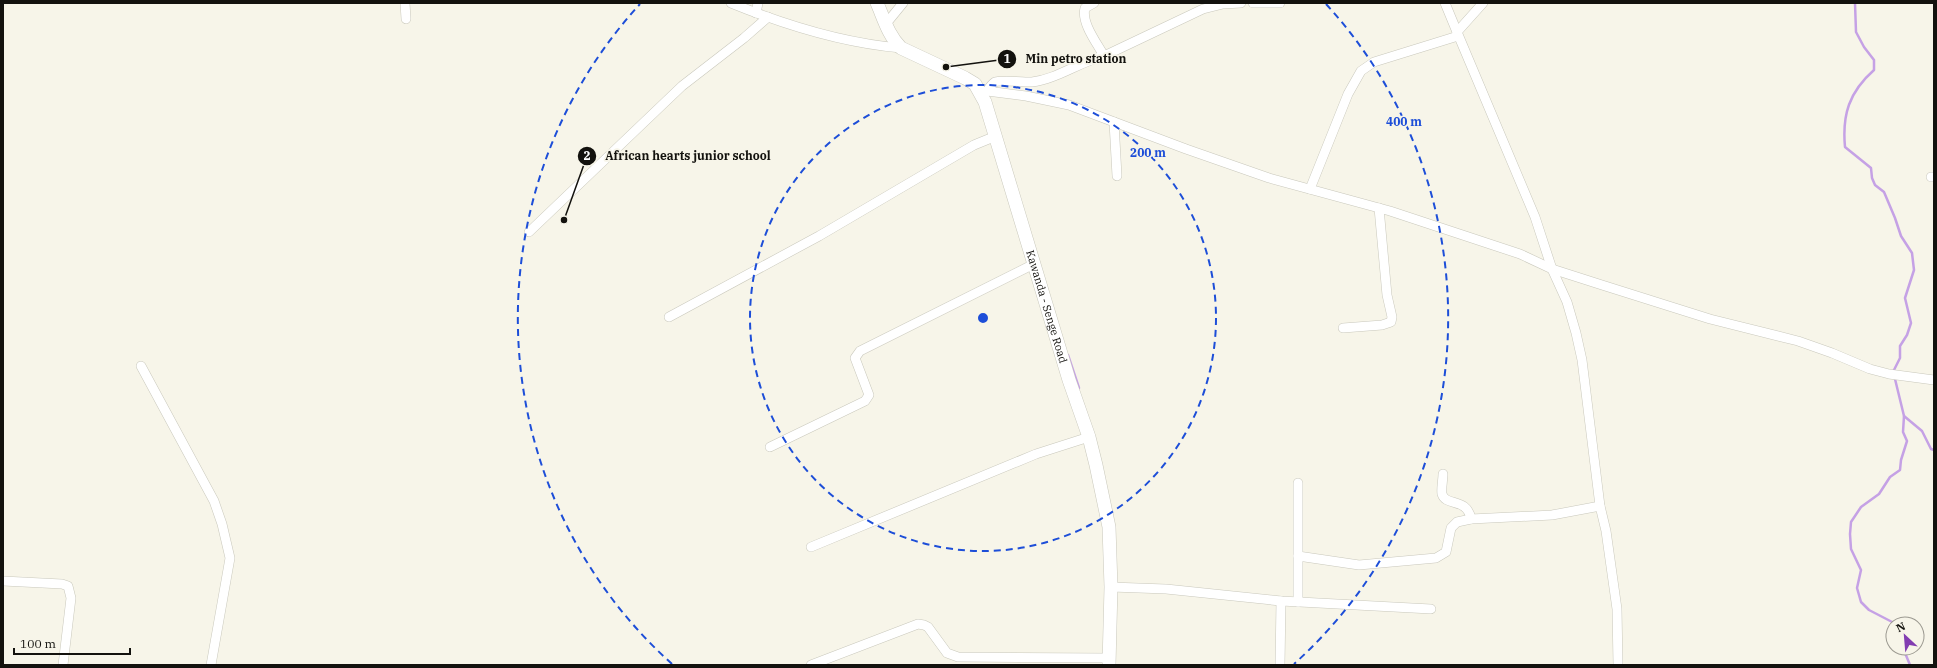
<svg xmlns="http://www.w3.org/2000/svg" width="1937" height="668" font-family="'IBM Plex Serif',serif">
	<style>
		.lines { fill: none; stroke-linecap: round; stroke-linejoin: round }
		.stream { stroke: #c5a1e5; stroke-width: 2.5 }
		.street-casing { stroke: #c9c8bc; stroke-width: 10 }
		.secondary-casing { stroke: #c9c8bc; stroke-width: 14 }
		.street { stroke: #fff; stroke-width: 9 }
		.secondary { stroke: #fff; stroke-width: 13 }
		.ring { fill: none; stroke: #1d4ed8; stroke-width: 2; stroke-dasharray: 7 5 }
		.labels { text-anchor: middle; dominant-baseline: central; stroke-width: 3.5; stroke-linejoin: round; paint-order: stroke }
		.street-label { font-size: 11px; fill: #13120e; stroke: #f7f5e9 }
		.centre { fill: #1d4ed8; stroke: #f7f5e9; stroke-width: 2 }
		.ring-label { font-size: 12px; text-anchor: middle; font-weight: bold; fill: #1d4ed8; stroke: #f7f5e9; stroke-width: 3.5; stroke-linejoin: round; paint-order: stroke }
		.leader { fill: none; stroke: #13120e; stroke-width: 1.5 }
		.callout-dot { fill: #13120e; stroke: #f7f5e9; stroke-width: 1.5 }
		.mark-label { font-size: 12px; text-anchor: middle; font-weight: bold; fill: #fff }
		.callout-label { font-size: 12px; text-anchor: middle; font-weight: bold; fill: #13120e; stroke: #f7f5e9; stroke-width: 3.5; stroke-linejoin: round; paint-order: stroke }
	</style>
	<rect width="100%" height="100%" fill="#f7f5e9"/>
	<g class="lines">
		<g class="stream">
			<path d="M 1855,3 L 1856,32 L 1864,47 L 1874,60 L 1874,70 C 1849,92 1842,115 1845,147 L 1871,168 L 1872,178 L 1875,185 L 1884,192 L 1895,218 L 1901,236 L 1912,253 L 1914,270 L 1905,298 L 1911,323 L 1907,335 L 1900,346 L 1900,358 L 1894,370"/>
			<path d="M 1068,355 L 1079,388"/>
			<path d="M 1895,379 L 1904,416 L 1922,431 L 1931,449 L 1934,450"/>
			<path d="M 1896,624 L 1869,610 L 1861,602 L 1857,588 L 1861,570 L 1851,549 L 1850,534 L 1851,522 L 1861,507 L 1879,494 L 1890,477 L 1900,470 L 1901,460 L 1907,441 L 1903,432 L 1904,416"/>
			<path d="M 1903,648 L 1910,665"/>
		</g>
		<g class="street-casing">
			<g id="street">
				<path d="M 405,3 L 406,19"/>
				<path d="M 731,3 C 785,25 842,43 901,48"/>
				<path d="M 1094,3 L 1085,8 C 1081,23 1097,43 1104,56"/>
				<path d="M 1253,3 L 1280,3"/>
				<path d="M 1445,3 L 1457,32"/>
				<path d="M 1483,3 L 1457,32 L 1535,217 L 1552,269 L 1567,302 L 1576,333 L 1582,360 L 1600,506 L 1606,531 L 1617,609 L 1618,665"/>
				<path d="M 756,13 L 758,3"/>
				<path d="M 885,25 L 903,3"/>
				<path d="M 987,91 C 989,88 992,84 995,82 C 999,80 1024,82 1032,82 C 1057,79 1079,62 1104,56 L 1203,9 L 1223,4 L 1241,3"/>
				<path d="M 981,93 L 987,91 L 1026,96 L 1069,105 L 1186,149 L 1269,178 L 1390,211 L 1520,254 L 1552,269 L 1602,285 L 1710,319 L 1798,341 L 1832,353 L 1870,369 L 1889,374 L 1934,380"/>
				<path d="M 1114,122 L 1117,176"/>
				<path d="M 1931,177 L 1934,177"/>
				<path d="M 1310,189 L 1348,94 L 1361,71 L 1374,62 L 1458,36"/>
				<path d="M 529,232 L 682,86 L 744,38 L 768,17"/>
				<path d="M 669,317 L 819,236 L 974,145 L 996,136"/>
				<path d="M 1343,328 L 1382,325 L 1391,322 L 1392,317 L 1387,295 L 1379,208"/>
				<path d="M 141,366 L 214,501 L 222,524 L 230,558 L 211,665"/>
				<path d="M 770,447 L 865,401 L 869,395 L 855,358 L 860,351 L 1034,264"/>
				<path d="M 1443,474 C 1443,480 1441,489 1442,494 C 1446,507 1467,497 1471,519"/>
				<path d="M 1298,483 L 1298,602"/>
				<path d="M 811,547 L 1036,454 L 1089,437"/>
				<path d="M 1298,556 L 1359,565 L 1436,558 L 1446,552 L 1451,528 L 1457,522 L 1471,519 L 1552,515 L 1600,506"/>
				<path d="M 3,581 L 62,584 L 68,586 L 71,598 L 63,665"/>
				<path d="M 1111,587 L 1166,589 L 1281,601 L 1431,609"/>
				<path d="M 811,665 L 918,624 L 924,625 L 928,627 L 947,653 L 958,657 L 1109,658"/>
				<path d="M 1280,665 L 1281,601"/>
			</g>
		</g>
		<g class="secondary-casing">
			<g id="secondary">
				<path id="s1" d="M 877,3 C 884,19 888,35 901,48 L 965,78 L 975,84 L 985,102 L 1069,380 L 1089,437 L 1096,465 L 1109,527 L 1111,587 L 1109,665"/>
			</g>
		</g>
		<use href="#street" class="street"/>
		<use href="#secondary" class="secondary"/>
	</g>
	<g class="ring">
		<circle cx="983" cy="318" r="233"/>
		<path d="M672 664A465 465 0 0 1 640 4M1326 4A465 465 0 0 1 1294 664"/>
	</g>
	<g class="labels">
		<g class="street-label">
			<text stroke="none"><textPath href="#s1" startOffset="368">Kawanda - Senge Road</textPath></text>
		</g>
	</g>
	<circle cx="983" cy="318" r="6" class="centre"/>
	<g class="ring-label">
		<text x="1404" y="126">400 m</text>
		<text x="1148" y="157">200 m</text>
	</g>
	<path class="leader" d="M946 67L1007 59M564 220L587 156"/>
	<g class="callout-dot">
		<circle cx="946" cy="67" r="4"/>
		<circle cx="564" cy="220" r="4"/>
		<circle cx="1007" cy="59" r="10"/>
		<circle cx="587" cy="156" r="10"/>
	</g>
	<g class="mark-label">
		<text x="1007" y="63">1</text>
		<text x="587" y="160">2</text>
	</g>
	<g class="callout-label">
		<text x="1076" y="63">Min petro station</text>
		<text x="688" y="160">African hearts junior school</text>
	</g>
	<rect width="1937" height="668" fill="none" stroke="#13120e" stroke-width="8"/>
	<g transform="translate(1905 636) rotate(334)"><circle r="19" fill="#f7f5e9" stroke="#9c9a91"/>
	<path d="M0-3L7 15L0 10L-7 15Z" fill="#823db1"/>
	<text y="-6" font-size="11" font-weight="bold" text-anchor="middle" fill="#13120e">N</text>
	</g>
	<path d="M14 648v6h116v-6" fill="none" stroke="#13120e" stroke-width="2"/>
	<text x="20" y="648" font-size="12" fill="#13120e" stroke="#f7f5e9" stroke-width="3" paint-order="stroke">100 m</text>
</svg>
